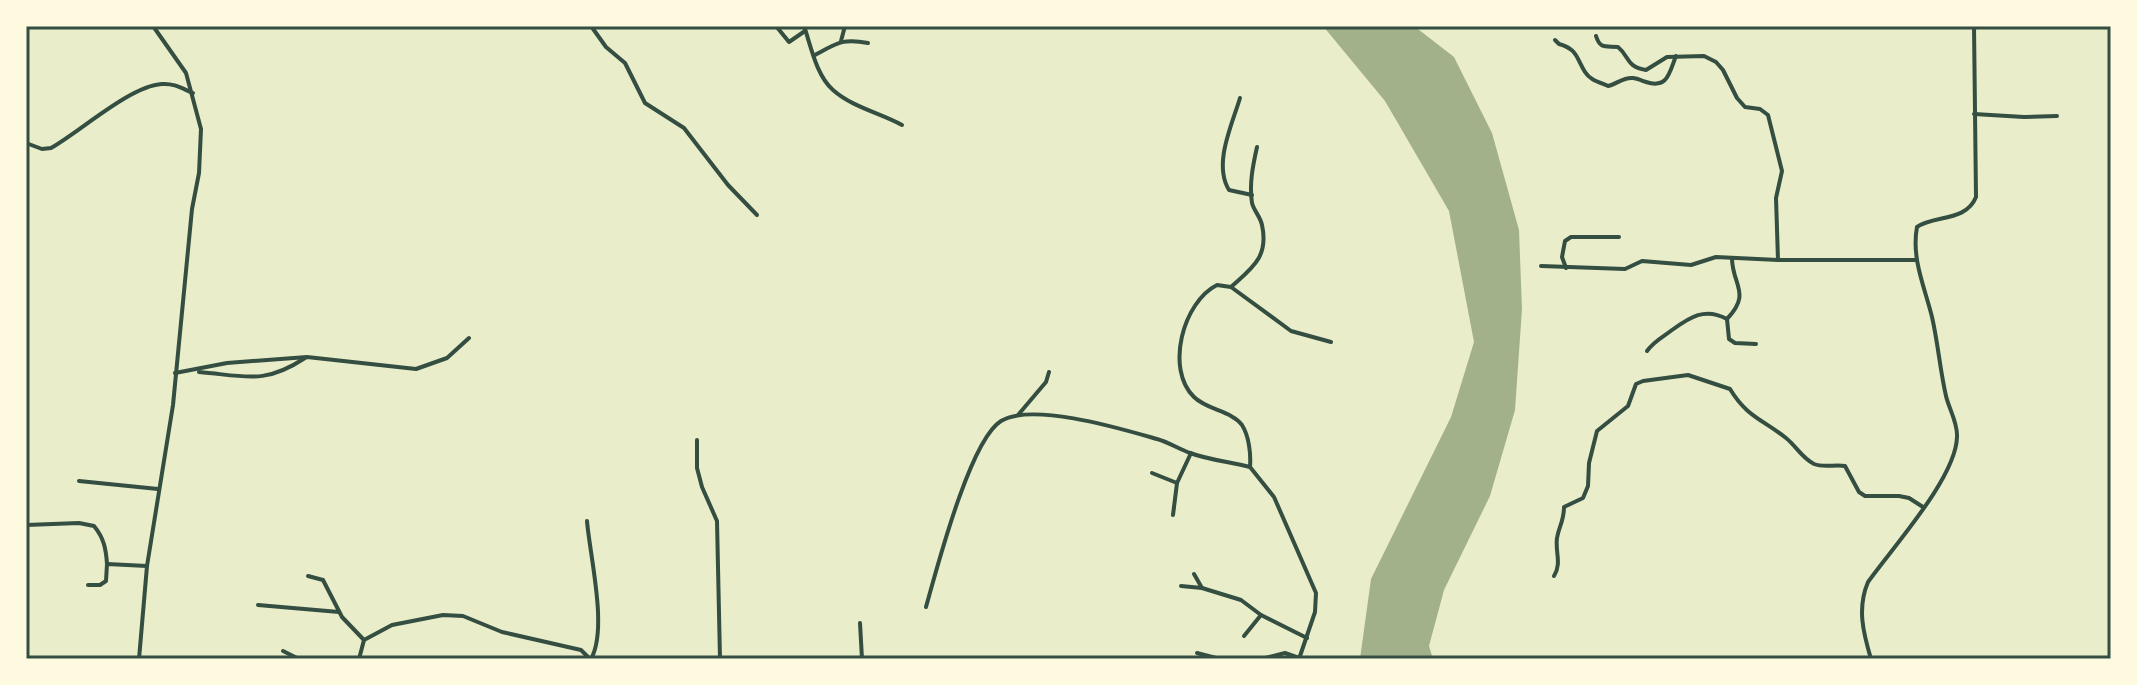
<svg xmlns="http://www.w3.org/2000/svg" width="2137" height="685" font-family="Quicksand,sans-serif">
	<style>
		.water { fill: #a3b18a }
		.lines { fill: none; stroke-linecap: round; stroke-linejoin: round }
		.minor { stroke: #344e41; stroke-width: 4 }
		.neatline { fill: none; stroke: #344e41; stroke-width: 3 }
	</style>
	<rect width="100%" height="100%" fill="#e9edc9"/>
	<path class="water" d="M 1323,26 L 1414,26 L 1454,57 L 1492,133 L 1519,230 L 1522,309 L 1515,410 L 1490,496 L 1444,590 L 1429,646 L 1433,659 L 1360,659 L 1371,579 L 1451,417 L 1474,342 L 1449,211 L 1385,101 Z"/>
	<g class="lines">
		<g class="minor">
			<path d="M 591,26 L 606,47 L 625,63 L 645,103 L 684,128 L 728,185 L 757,215"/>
			<path d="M 776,26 L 789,42 L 805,31"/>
			<path d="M 804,26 C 811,46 816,75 833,90 C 852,107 880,113 902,125"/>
			<path d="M 1596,36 C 1600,49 1605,46 1618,47 C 1630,57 1626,67 1646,70 L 1667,57 L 1704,56 L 1716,62 L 1723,70 L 1737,98 L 1745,107 L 1760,109 L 1768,115 L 1782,171 L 1776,198 L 1778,260"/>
			<path d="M 1555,40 L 1559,44 C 1577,49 1576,57 1585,72 C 1590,80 1599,82 1608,86 C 1617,84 1623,77 1633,78 C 1641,79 1638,80 1646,82 C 1668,89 1669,73 1676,56"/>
			<path d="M 841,41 L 845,26"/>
			<path d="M 815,55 C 837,43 843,38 868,43"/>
			<path d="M 1240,98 C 1232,125 1213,164 1229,190 L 1252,195"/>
			<path d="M 1974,114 L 2024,117 L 2057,116"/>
			<path d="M 26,143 L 42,149 L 51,148 C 81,131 130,86 162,84 C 174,83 183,89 193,93"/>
			<path d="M 1732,258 C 1732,285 1752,293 1727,319 L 1729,339 L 1735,343 L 1756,344"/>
			<path d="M 1541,266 L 1625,269 L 1642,261 L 1691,265 L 1716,257 L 1778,260 L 1917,260"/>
			<path d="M 1566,268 L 1562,257 L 1565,241 L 1571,237 L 1619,237"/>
			<path d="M 1231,287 C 1252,268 1269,257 1262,225 C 1260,216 1254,211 1252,203 C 1249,184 1253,165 1257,147"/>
			<path d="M 1647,351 C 1654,341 1663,337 1672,330 C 1690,317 1705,307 1727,319"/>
			<path d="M 199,372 C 246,376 264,385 305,358"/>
			<path d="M 175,373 L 227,363 L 307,357 L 416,369 L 447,358 L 469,338"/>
			<path d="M 1018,415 L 1046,382 L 1049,372"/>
			<path d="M 697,440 L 697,468 L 702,487 L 717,521 L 720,659"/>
			<path d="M 1152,473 L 1177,483"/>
			<path d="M 79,481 L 158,489"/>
			<path d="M 1173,515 L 1177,483 L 1191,453"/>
			<path d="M 587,521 C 590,557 608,629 591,659"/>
			<path d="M 26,525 L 79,523 L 94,526 C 104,538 106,549 107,564"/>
			<path d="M 1194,574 L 1202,588 L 1241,600 L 1261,615 L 1307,638"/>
			<path d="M 308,576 L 323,580 L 342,617 L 364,640"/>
			<path d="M 1554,576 C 1562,563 1555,552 1557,538 C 1559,526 1564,521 1564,507 L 1583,498 L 1588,486 L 1589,463 L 1597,431 L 1628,406 L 1636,384 L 1643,381 L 1688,375 L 1730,389 C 1747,417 1762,419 1786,438 C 1796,446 1802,458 1814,464 C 1824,468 1835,464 1845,466 L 1859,492 L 1865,496 L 1899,496 L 1909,498 L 1923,507"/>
			<path d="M 88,585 L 100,585 L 106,581 L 107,564 L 147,566"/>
			<path d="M 1181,586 L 1202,588"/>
			<path d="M 258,605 L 339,612"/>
			<path d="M 926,607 C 937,568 970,440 1001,421 C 1033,402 1122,429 1157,439 C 1168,442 1179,449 1190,453 C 1209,460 1231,462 1250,467"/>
			<path d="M 860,623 L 862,659"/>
			<path d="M 1244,636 L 1261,615"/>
			<path d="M 283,651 L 299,659"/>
			<path d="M 1197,653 L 1220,659"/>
			<path d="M 139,659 L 147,566 L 173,405 L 192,209 L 199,173 L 201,129 L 186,73 L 153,26"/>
			<path d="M 359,659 L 364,640 L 392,625 L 443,615 L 463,616 L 502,632 L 581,650 L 590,659"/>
			<path d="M 1261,659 L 1285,653 L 1299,658"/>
			<path d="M 1299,659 L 1315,612 L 1316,593 L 1274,497 L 1250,467 C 1251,454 1249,436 1242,425 C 1232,411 1207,410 1194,397 C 1165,369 1183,302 1217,285 L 1231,287 L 1291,331 L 1331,342"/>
			<path d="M 1871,659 C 1863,632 1857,608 1868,582 C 1892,548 1956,478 1957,437 C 1958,423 1949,409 1946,396 C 1940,370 1938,343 1932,317 C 1925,288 1911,258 1917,227 C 1934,215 1966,222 1976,197 L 1974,26"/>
		</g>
	</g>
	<rect width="2137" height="685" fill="none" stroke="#fefae0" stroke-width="56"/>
	<rect x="28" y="28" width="2081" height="629" class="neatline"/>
</svg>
